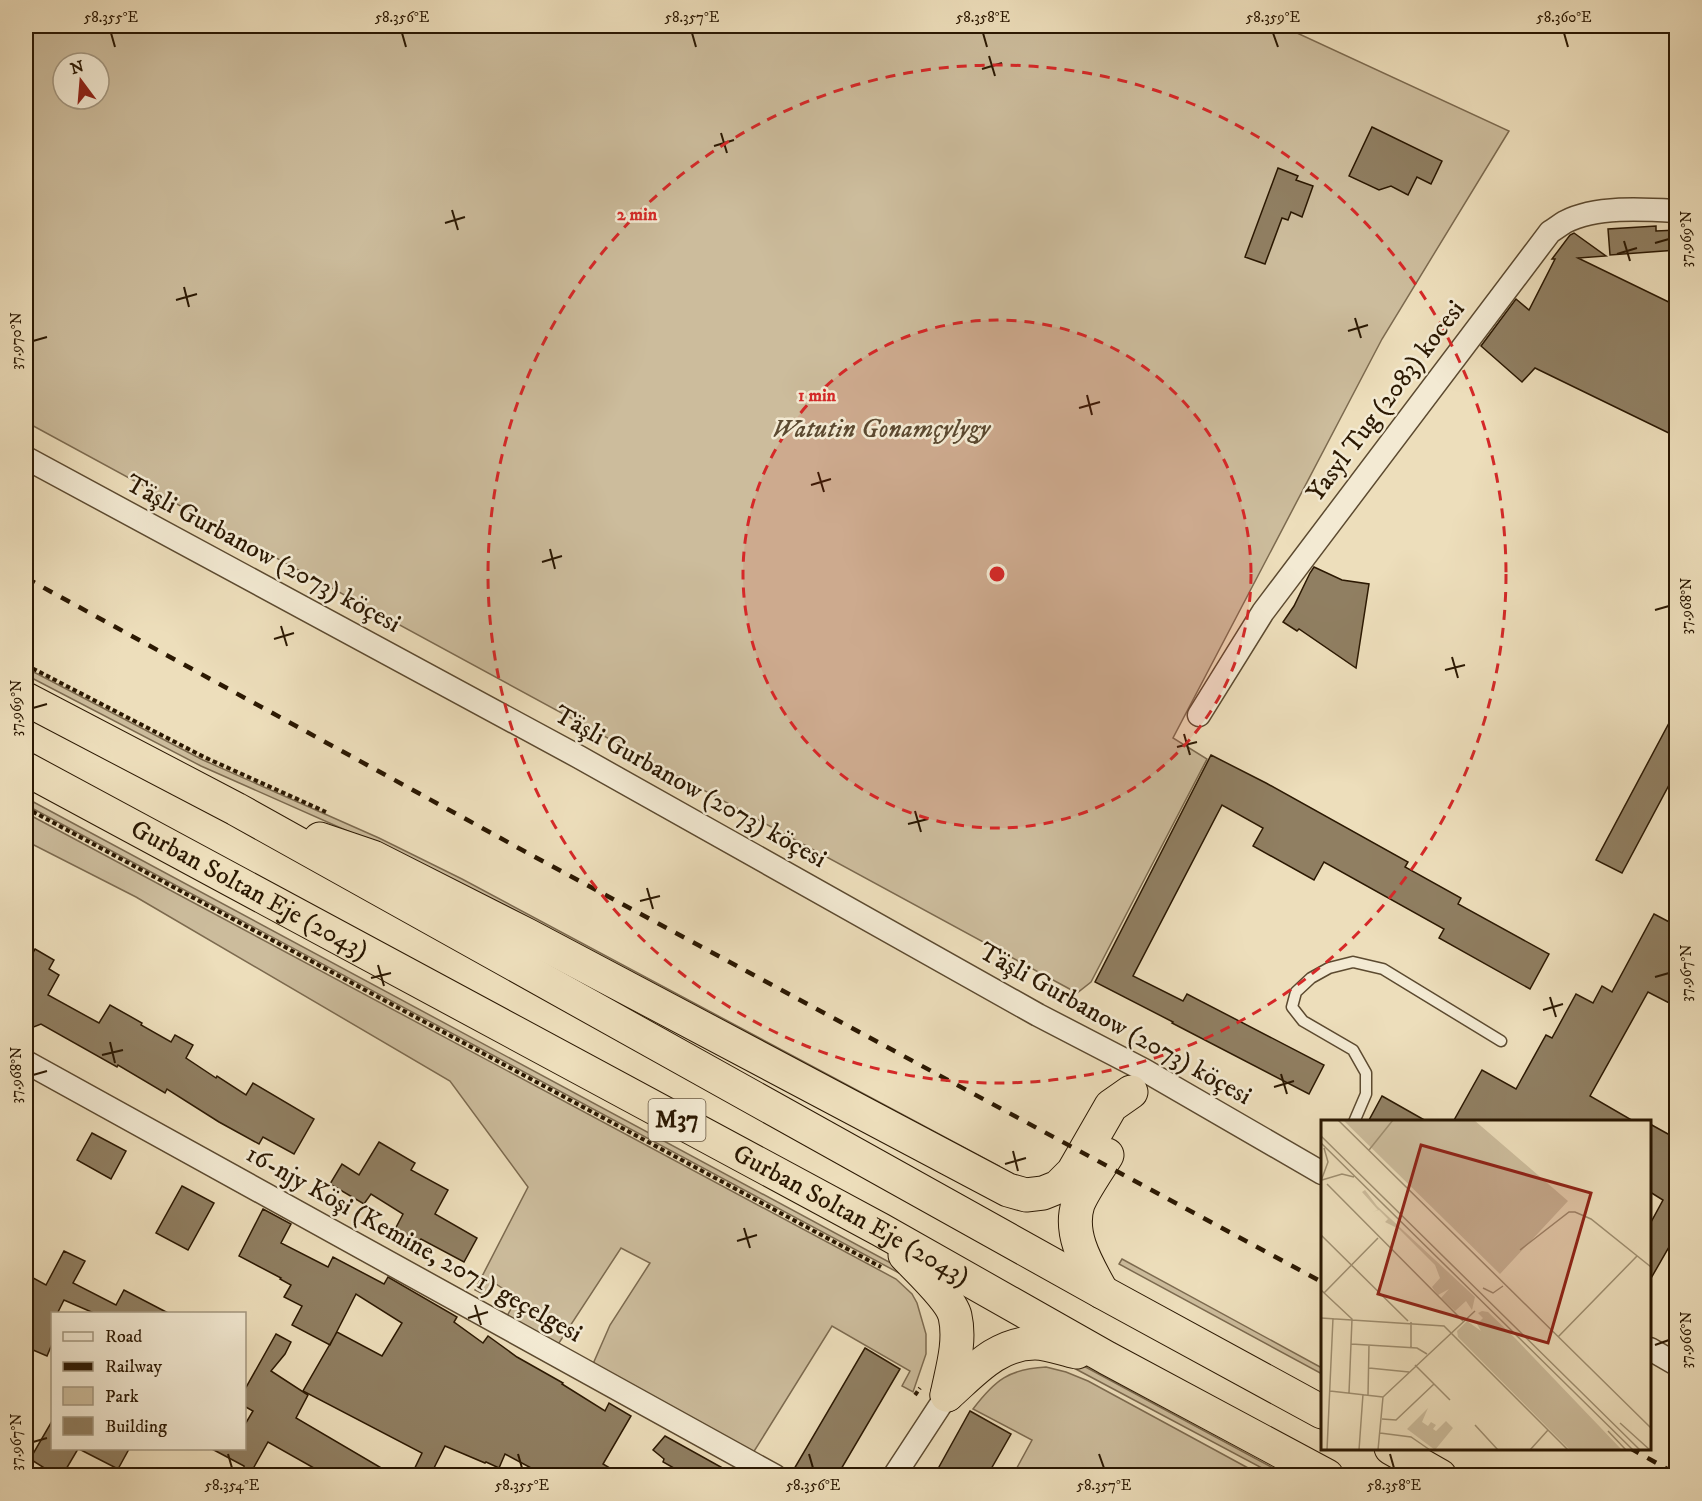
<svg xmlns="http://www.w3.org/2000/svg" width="1702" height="1501" font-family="'IM FELL DW Pica',serif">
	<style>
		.green { fill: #ccbc9c; stroke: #7c6a4f; stroke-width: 1.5; fill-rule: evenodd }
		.building { fill: #907f62; stroke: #2b1802; stroke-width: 1.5 }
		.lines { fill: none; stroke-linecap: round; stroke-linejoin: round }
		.service-casing { stroke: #5c4a30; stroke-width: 13 }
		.minor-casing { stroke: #5c4a30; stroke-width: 25 }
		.trunk-casing { stroke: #2b1802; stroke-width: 35 }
		.path { stroke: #2b1802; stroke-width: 4; stroke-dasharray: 4.5 3; stroke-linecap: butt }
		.service { stroke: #f3ead3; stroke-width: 10 }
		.minor { stroke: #f3ead3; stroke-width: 22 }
		.trunk { stroke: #eddebb; stroke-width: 33 }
		.rail { stroke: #2b1802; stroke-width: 4.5; stroke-dasharray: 10 10; stroke-linecap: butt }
		.ticks { fill: none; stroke: #2b1802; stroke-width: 2 }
		.ring { fill: none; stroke: #d62828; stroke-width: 3; stroke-dasharray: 10 8 }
		.labels { text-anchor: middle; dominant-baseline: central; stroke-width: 5; stroke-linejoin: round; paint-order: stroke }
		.shield { fill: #f3ead3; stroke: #675741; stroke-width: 1.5 }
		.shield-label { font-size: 24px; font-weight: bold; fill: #2b1802 }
		.street-label { font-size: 26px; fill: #2b1802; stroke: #f3ead3 }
		.park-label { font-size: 26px; font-style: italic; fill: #5b4930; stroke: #f3ead3 }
		.inset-road { fill: none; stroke: #9f8f71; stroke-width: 1.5 }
		.view { fill: #8f2418; fill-opacity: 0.15; stroke: #8f2418; stroke-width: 3 }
		.inset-edge { fill: none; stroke: #2b1802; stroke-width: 3 }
		.centre { fill: #d62828; stroke: #f3ead3; stroke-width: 3 }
		.ring-label { font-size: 18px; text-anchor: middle; font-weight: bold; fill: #d62828; stroke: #f3ead3; stroke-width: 5; stroke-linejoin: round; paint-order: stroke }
		.neatline { fill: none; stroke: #2b1802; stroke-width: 2 }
		.ticks-label { font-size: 15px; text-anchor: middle; fill: #2b1802 }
	</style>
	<rect width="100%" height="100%" fill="#eddebb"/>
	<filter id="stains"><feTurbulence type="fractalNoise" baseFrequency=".00333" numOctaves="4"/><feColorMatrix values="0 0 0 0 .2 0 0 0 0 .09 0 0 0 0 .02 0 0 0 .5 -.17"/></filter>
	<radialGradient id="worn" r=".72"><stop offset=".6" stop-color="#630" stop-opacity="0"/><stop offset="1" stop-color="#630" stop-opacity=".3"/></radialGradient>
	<g class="green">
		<path d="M 26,26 L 1282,26 L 1509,131 L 1382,339 L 1173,738 L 1207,759 L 1091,982 L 1077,993 L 26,422 ZM 63,63 L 99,63 L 99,99 L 63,99 Z"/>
		<path d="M 26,668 L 203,760 L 379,838 L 462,879 L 999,1166 L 997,1170 L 377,844 L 201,766 L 26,675 Z"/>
		<path d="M 26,798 L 902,1269 L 899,1273 L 26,805 Z"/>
		<path d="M 26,813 L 896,1279 L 912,1294 L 917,1303 L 926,1334 L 926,1354 L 913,1392 L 902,1386 L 910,1371 L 832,1326 L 753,1453 L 593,1364 L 610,1325 L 650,1263 L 621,1248 L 557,1346 L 507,1316 L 517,1298 L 496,1284 L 487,1296 L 475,1290 L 528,1187 L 450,1081 L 136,897 L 26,841 Z"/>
		<path d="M 1122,1259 L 1322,1368 L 1322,1374 L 1119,1264 Z"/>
		<path d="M 1080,1364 L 1286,1475 L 1275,1475 L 1072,1367 Z"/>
		<path d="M 1046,1367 L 1066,1372 L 1088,1381 L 1261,1475 L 1013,1475 L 1032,1440 L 973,1409 C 995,1380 1009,1369 1046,1367 Z"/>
	</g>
	<g class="building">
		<path d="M 1372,127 L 1442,161 L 1431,184 L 1417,177 L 1408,195 L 1391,186 L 1379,190 L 1349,176 Z"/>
		<path d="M 1278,168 L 1298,176 L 1296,180 L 1313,186 L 1302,217 L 1291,212 L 1288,220 L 1282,218 L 1265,264 L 1245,257 Z"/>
		<path d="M 1656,226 L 1656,231 L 1677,230 L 1677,250 L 1610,255 L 1608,229 Z"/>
		<path d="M 1574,233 L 1606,256 L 1578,258 L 1677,306 L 1677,437 L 1535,368 L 1522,382 L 1481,346 L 1516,299 L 1529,310 L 1555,259 L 1552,259 L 1570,235 Z"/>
		<path d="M 1314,567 L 1342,580 L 1369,584 L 1356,668 L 1299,629 L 1297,631 L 1283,622 L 1294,606 L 1310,573 Z"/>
		<path d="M 1677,708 L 1677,770 L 1622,873 L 1596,860 Z"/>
		<path d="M 1211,755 L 1266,783 L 1408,862 L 1405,867 L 1461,898 L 1458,904 L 1549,954 L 1530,989 L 1439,938 L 1444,929 L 1324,862 L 1314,880 L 1253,846 L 1263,828 L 1222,805 L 1133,976 L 1183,1001 L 1187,994 L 1324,1065 L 1309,1094 L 1172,1023 L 1173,1022 L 1095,982 Z"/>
		<path d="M 1654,914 L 1677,926 L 1677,1007 L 1648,992 L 1590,1096 L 1635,1122 L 1453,1122 L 1482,1070 L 1516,1089 L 1546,1035 L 1552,1038 L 1576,994 L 1593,1003 L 1602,986 L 1612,992 Z"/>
		<path d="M 35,949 L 54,960 L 49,969 L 59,975 L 48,995 L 99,1023 L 110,1005 L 142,1023 L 141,1025 L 171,1042 L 175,1035 L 193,1045 L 186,1058 L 216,1078 L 217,1076 L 246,1095 L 253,1083 L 314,1119 L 294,1154 L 263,1137 L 259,1144 L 219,1122 L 167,1089 L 165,1093 L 118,1065 L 117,1067 L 41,1024 L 26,1030 L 26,967 Z"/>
		<path d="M 1382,1096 L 1428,1122 L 1368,1122 Z"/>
		<path d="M 1650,1124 L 1677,1139 L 1677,1233 L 1650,1280 L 1650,1224 L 1663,1200 L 1650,1192 Z"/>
		<path d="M 92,1133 L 126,1151 L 111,1179 L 77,1160 Z"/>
		<path d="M 379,1142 L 415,1163 L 411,1170 L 448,1190 L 435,1214 L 477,1238 L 464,1262 L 421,1239 L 415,1251 L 391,1237 L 403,1214 L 371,1194 L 364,1204 L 330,1184 L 342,1164 L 359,1175 Z"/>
		<path d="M 182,1186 L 214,1203 L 188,1250 L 156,1233 Z"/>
		<path d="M 263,1209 L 291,1224 L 281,1243 L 328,1267 L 333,1257 L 384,1284 L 388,1277 L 457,1317 L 454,1322 L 483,1343 L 488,1336 L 517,1357 L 563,1383 L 562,1384 L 605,1411 L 609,1403 L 631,1416 L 603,1464 L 623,1476 L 546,1476 L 505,1454 L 499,1468 L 486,1462 L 485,1463 L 445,1446 L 430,1476 L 411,1476 L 422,1453 L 303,1391 L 337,1332 L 382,1356 L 402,1323 L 356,1294 L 330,1345 L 292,1325 L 302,1306 L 284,1297 L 291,1285 L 280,1279 L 281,1278 L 239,1256 Z"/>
		<path d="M 64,1251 L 85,1261 L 73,1283 L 116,1305 L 124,1290 L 170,1314 L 96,1314 L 64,1300 L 57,1314 L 52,1314 L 52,1344 L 47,1356 L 26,1347 L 26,1274 L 46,1285 Z"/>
		<path d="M 276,1334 L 291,1342 L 285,1354 L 271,1371 L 308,1395 L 296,1418 L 395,1476 L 328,1476 L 268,1442 L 249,1476 L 244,1476 L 244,1466 L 212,1449 L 244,1449 L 244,1426 L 253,1411 L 244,1406 L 244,1391 Z"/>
		<path d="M 865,1348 L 900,1369 L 837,1476 L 804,1476 L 794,1469 Z"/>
		<path d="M 970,1411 L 1011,1434 L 987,1476 L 934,1476 Z"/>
		<path d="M 52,1421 L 52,1449 L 78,1449 L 62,1476 L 57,1476 L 30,1459 Z"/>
		<path d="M 665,1436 L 737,1476 L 688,1476 L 663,1462 L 664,1459 L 653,1450 Z"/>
		<path d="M 79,1449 L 129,1449 L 118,1469 Z"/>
	</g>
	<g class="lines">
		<g class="service-casing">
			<path id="service" d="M 1354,1122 L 1366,1094 L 1366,1073 L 1353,1050 L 1303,1021 L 1292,1007 L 1296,992 L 1311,978 L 1329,968 L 1353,962 L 1383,969 L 1501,1041"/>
		</g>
		<g class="minor-casing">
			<g id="minor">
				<path d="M 26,458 L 579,757 L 1038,1015 L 1144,1070 L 1322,1173"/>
				<path d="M 1199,715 L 1263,612 L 1550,232 C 1555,229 1560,225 1565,222 C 1596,206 1643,209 1676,211"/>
				<path d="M 26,1062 L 775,1476"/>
				<path d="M 1650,1349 L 1676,1364"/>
				<path d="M 894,1476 L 947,1395"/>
			</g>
		</g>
		<g class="trunk-casing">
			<g id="trunk">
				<path d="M 26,699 L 236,809 L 1102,1292 L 1322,1412"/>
				<path id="s1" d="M 26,769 L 881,1230 L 1107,1358 L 1327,1476"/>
				<path d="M 320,839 L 373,857 L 527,935 L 1008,1190 L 1026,1195 L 1043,1193 L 1058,1187 L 1073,1172 L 1111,1106 L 1131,1092"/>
				<path d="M 905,1255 C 918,1269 951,1299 955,1316 C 961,1342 952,1370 947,1395"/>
				<path d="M 1102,1292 C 1088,1266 1068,1235 1078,1204 C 1083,1191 1099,1168 1107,1155"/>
				<path d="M 947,1395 C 973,1372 997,1343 1035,1343 C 1048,1343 1063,1349 1077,1352"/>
				<path d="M 1391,1448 L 1440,1476"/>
			</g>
		</g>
		<g class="path">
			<path d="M 26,665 L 204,757 L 326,812"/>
			<path d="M 26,808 L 881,1267"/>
			<path d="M 915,1395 L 920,1388"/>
		</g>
		<use href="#service" class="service"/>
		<use href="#minor" class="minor"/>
		<use href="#trunk" class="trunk"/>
		<g class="rail">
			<path d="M 26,578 L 535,857 L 1322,1282"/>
			<path d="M 1630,1448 L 1676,1474"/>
		</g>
	</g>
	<path class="ticks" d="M 111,33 L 115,47M 402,33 L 406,47M 692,33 L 696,47M 983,33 L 987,47M 1273,33 L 1278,47M 1564,33 L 1568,47M 989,56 L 995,76M 982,69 L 1002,63M 721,133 L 727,153M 714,146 L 734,140M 452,210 L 458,230M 445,223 L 465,217M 1624,241 L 1630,261M 1655,243 L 1669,239M 1617,254 L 1637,248M 184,287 L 189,307M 176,300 L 197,294M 1355,318 L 1361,338M 1348,331 L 1368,325M 33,341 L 47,337M 1087,395 L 1092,415M 1079,408 L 1100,402M 818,472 L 824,492M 811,485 L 831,479M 550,549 L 555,569M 542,562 L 562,556M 1655,610 L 1669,606M 281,626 L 287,646M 274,639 L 294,633M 1452,657 L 1458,678M 1445,670 L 1465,665M 33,708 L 47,704M 1184,734 L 1190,755M 1177,747 L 1197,742M 915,811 L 921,832M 908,824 L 928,819M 647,888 L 653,909M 640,901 L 660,896M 378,965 L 384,986M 1655,977 L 1669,973M 371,978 L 391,973M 1550,997 L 1556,1017M 1543,1010 L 1563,1004M 110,1042 L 115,1063M 102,1055 L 123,1050M 1281,1074 L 1287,1094M 33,1075 L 47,1071M 1274,1087 L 1294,1081M 1013,1151 L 1018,1171M 1005,1164 L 1026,1158M 744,1228 L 750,1248M 737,1241 L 757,1235M 475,1305 L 481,1325M 468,1318 L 488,1312M 1655,1345 L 1669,1340M 33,1442 L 47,1438M 228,1454 L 232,1468M 518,1454 L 522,1468M 809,1454 L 813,1468M 1099,1454 L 1104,1468M 1390,1454 L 1394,1468"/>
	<circle cx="997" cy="574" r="254" fill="#d62828" fill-opacity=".12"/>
	<g class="ring">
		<circle cx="997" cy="574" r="254"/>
		<circle cx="997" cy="574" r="509"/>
	</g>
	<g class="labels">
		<rect class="shield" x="648.5" y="1099" width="57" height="42" rx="4.5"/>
		<g class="shield-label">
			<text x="677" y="1120">M37</text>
		</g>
		<g class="street-label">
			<text transform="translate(1386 401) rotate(-53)">Yasyl Tug (2083) kocesi</text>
			<text transform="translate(263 554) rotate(28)">Täşli Gurbanow (2073) köçesi</text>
			<text transform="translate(690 787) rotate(29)">Täşli Gurbanow (2073) köçesi</text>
			<text stroke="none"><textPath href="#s1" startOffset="254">Gurban Soltan Eje (2043)</textPath></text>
			<text transform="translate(1115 1024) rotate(29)">Täşli Gurbanow (2073) köçesi</text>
			<text stroke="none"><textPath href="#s1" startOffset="938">Gurban Soltan Eje (2043)</textPath></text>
			<text transform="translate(414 1244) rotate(29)">16-njy Köşi (Kemine, 2071) geçelgesi</text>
		</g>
		<g class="park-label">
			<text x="881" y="429">Watutin Gonamçylygy</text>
		</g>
	</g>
	<g transform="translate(1321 1120)">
		<rect width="330" height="330" fill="#eddebb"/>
		<path d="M 22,0 L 153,0 L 247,81 L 179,154 ZM 44,70 L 56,86 L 154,177 L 151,190 L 145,181 L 134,191 L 120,178 L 128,169 L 117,175 L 113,170 L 111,167 L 119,158 L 114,145 L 78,109 L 64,102 L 67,99 L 58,90 L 51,92 L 57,90 L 41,72 ZM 161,191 L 167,192 L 195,219 L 301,330 L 249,330 L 228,309 L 137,217 L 136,211 L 146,201 L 160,211 L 156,204 L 162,198 L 157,193 ZM 107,288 L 101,302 L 107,306 L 110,302 L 115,305 L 112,309 L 115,311 L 125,301 L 132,308 L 114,330 L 86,309 Z" fill="#ccbc9c"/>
		<path class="inset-road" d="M 17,0 L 330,308M 0,16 L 319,330M 0,23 L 312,330M 48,30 L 72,0M 1,60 L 21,54 L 33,57M 0,61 L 7,42 L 3,28M 6,64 L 142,201M 0,115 L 87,201M 199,130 L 248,92 L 254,92 L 270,99 L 330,147M 162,168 L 172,173 L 182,166M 0,170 L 31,199 L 28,273M 3,173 L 57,118M 0,198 L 123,206 L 247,330M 237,217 L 316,136M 30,224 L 96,228 L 106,234M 90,227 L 90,202M 94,245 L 129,280M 48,248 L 88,252M 9,271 L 62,277M 47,275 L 48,225M 61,299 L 75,300 L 113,264M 299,303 L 329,330M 154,305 L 177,330M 287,311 L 305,330M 59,313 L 90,317 L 109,330M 6,330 L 12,198M 38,330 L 42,274M 57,330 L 62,277 L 154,191M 209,330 L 227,310"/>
		<path class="view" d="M 100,25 L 270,73 L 227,223 L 57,174 Z"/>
		<rect width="330" height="330" class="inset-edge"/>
	</g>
	<circle cx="997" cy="574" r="9" class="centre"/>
	<g class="ring-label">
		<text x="637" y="220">2 min</text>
		<text x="817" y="401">1 min</text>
	</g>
	<rect width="1702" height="1501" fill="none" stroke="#eddebb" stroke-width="66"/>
	<rect x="51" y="1312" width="195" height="138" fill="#f3ead3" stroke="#a3967f" stroke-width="1.5"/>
	<rect x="63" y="1332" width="30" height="9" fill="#f3ead3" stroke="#a3967f" stroke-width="1.5"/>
	<text x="105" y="1342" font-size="18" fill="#2b1802">Road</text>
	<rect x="63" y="1362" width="30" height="9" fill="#2b1802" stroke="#a3967f" stroke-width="1.5"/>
	<text x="105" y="1372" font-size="18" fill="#2b1802">Railway</text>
	<rect x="63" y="1387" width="30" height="18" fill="#ccbc9c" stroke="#a3967f" stroke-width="1.5"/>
	<text x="105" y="1402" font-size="18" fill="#2b1802">Park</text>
	<rect x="63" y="1417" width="30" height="18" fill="#907f62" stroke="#a3967f" stroke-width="1.5"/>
	<text x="105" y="1432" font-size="18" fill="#2b1802">Building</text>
	<g transform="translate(81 81) rotate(344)"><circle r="28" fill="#f3ead3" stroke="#a3967f" stroke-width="1.5"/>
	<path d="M0-4.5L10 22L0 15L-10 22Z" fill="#8f2418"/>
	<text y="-9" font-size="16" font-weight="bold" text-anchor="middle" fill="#2b1802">N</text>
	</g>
	<rect x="33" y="33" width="1636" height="1435" class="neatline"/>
	<g class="ticks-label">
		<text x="111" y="22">58.355°E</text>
		<text x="402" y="22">58.356°E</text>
		<text x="692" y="22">58.357°E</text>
		<text x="983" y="22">58.358°E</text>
		<text x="1273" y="22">58.359°E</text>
		<text x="1564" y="22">58.360°E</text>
		<text transform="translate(1686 239) rotate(-90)" y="5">37.969°N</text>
		<text transform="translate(16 341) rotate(-90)" y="5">37.970°N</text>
		<text transform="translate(1686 606) rotate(-90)" y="5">37.968°N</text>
		<text transform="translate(16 708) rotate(-90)" y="5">37.969°N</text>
		<text transform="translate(1686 973) rotate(-90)" y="5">37.967°N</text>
		<text transform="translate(16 1075) rotate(-90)" y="5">37.968°N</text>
		<text transform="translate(1686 1340) rotate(-90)" y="5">37.966°N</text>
		<text transform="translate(16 1442) rotate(-90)" y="5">37.967°N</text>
		<text x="232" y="1490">58.354°E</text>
		<text x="522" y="1490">58.355°E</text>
		<text x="813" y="1490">58.356°E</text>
		<text x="1104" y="1490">58.357°E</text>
		<text x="1394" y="1490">58.358°E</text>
	</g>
	<rect width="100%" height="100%" filter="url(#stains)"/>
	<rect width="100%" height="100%" fill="url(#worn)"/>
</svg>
